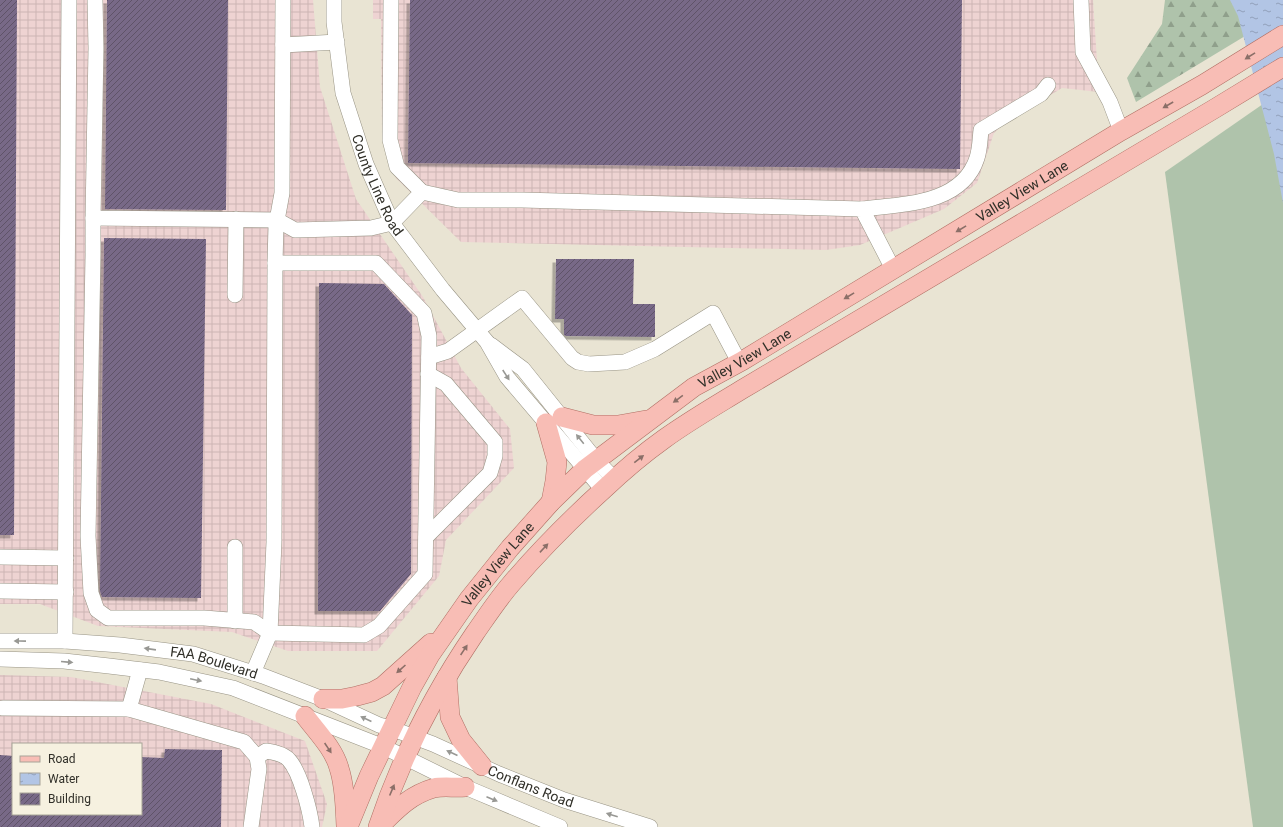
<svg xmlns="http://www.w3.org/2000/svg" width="1283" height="827" font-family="Roboto,sans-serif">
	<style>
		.industrial { fill: url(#industrial-grid); fill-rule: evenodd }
		.grass { fill: #afc3ab }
		.forest { fill: url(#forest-firs) }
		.water { fill: url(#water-ripples) }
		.building { fill: url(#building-hatch); filter: url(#shadow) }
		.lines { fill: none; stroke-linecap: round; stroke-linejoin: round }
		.minor-casing { stroke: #989485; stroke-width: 16 }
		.major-casing { stroke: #b06f64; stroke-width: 20 }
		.minor { stroke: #fff; stroke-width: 15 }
		.major { stroke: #f8bdb5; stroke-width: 19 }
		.oneway { fill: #8b6f68 }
		.oneway2 { fill: #989894 }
		.labels { text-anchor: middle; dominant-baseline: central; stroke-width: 4; stroke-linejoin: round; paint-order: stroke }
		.street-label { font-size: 14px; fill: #313029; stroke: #f6f1e0 }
	</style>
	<defs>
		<pattern id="industrial-grid" width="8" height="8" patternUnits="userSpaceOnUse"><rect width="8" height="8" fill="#eed3d2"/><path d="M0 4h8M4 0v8" fill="none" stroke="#cdb5b4"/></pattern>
		<pattern id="forest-firs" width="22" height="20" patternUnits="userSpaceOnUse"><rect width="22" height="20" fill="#afc3ab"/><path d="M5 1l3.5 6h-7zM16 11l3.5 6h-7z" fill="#8f9f8b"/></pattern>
		<pattern id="water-ripples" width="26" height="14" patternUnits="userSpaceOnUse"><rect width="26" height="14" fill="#b2c5e5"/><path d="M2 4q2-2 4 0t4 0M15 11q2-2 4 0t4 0" fill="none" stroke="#91a0ba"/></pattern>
		<pattern id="building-hatch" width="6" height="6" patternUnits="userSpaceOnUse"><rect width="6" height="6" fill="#786987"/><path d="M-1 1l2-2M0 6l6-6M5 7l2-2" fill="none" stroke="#5e5268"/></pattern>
		<filter id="shadow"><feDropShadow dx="-3.5" dy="3.5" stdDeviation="0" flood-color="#0004"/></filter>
	</defs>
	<rect width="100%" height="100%" fill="#e9e4d3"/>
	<g class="industrial">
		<path d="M 0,0 L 313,0 L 320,87 L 356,199 L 423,297 L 461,368 L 510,429 L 514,468 L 446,540 L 439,576 L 377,651 L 288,651 L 232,632 L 98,626 L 40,604 L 0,604 Z"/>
		<path d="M 373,0 L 1093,0 L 1099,92 L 1062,88 L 1006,122 L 994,133 L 977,183 L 944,209 L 860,245 L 826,250 L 461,242 L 396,178 L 382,140 L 381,19 L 373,19 Z"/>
		<path d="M 0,675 L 71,677 L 211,704 L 305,741 L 327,804 L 322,827 L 0,827 ZM 13,744 L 141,744 L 141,814 L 13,814 Z"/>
	</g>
	<path class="grass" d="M 1283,90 L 1283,827 L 1253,827 L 1165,172 Z"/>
	<path class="forest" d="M 1165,0 L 1283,0 L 1283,13 L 1136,102 L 1127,78 L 1162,24 Z"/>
	<path class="water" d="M 1230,0 L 1283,0 L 1283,203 L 1274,154 L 1238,16 Z"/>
	<g class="building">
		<path d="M 0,0 L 17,0 L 14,535 L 0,535 Z"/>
		<path d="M 107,0 L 228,0 L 226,210 L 105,209 Z"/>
		<path d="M 410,0 L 962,0 L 960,169 L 408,163 Z"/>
		<path d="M 104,238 L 206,239 L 201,598 L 102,597 L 100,591 Z"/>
		<path d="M 556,259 L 634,259 L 633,304 L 655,304 L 655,337 L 566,336 L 564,335 L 564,319 L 555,319 Z"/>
		<path d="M 319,283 L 384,284 L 412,315 L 411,574 L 380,611 L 318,611 Z"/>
		<path d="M 165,749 L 222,750 L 221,827 L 0,827 L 0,755 L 13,756 L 13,814 L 141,814 L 141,757 L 164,758 Z"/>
	</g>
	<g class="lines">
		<g class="minor-casing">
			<g id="minor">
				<path d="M 95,0 L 96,48 L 93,218 L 277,220 L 295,230 L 371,228 L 392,223 L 422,192 L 397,167 L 390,140 L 391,0"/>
				<path id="s1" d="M 334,0 L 334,22 L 343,93 L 366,164 L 392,223 L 443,290 L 487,342 L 507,377 L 603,490"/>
				<path d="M 1081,0 L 1083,52 L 1110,102 L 1121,131"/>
				<path d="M 283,45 L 337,42"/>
				<path d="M 422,192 L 458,200 L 522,200 L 862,209 L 893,269"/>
				<path d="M 862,209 C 902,204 962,205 977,158 C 980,149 980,139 981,130 L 1041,94 L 1048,85"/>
				<path d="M 93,218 L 93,255 L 88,536 L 91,593 L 97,610 L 108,618 L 204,618 L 254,622 L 270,633 L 364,635 L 379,626 L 425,574 L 429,336 L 424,313 L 376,263 L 275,263"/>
				<path d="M 235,295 L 236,219"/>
				<path d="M 491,345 L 523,369 L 596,460 L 614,479"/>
				<path d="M 429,357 L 448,351 L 522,298 L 572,358 L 578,362 L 589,364 L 625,362 L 655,349 L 713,313 L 739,362"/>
				<path d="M 426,537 L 490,473 L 495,456 L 495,442 L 446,384 L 428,374"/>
				<path d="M 0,557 L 66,558"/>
				<path d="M 0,591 L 66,592"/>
				<path d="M 235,621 L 235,547"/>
				<path id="s2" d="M 0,641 L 65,641 L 120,645 L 193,654 L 263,676 L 323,699 L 379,725 L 393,729 L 433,744 L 499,774 L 564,800 L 650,827"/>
				<path d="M 65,641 L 69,0"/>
				<path d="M 0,659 L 64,661 L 109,666 L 159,672 L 233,688 L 384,747 L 465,787 L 560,827"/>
				<path d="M 253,673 L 270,633 L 274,542 L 275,263 L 276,226 L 282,193 L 283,0"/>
				<path d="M 3,708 L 129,709 L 244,742 L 257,757 L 259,769 L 251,827"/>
				<path d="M 129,709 L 140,670"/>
				<path d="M 257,757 L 266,751 C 273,752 284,754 289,760 C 300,772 310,810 312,827"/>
			</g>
		</g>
		<g class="major-casing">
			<g id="major">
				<path d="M 562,417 L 593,425 L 618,425 L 646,420"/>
				<path d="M 546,423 L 557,462 L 555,481 L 551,502"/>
				<path d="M 447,677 L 450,717 L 461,740 L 482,766"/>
				<path d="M 323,699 L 342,699 L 357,696 L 372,692 L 383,686 L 431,643"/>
				<path d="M 305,716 C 317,732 334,749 339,768 C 345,786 345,807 346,826"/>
				<path d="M 380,826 C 397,809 410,795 434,788 C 443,786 455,788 465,787"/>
				<path id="s3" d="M 348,827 L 369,776 L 412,687 L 430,655 L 469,599 L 510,548 L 551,502 L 585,469 L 694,387 L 742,361 L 1121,131 L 1202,85 L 1283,35"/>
				<path d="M 378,827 C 401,758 434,693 475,633 C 487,616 498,599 511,584 C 540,550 571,519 604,489 C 623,471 643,454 664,439 C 689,421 715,406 741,390 L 1214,109 L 1283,67"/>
			</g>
		</g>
		<use href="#minor" class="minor"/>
		<use href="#major" class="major"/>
	</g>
	<defs><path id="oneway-solid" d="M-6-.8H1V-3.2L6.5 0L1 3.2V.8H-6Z"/></defs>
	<g class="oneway">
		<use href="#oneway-solid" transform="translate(1250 56) rotate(148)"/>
		<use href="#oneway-solid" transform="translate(1168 105) rotate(150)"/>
		<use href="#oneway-solid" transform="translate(961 229) rotate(149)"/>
		<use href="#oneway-solid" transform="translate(849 296) rotate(149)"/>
		<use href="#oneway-solid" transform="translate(678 399) rotate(144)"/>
		<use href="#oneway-solid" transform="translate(639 459) rotate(-38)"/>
		<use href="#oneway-solid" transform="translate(544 548) rotate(-47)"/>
		<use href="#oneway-solid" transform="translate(464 650) rotate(-56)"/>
		<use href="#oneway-solid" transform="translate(401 669) rotate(138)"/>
		<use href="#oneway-solid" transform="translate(328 748) rotate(56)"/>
		<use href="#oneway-solid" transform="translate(392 790) rotate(-67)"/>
	</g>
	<g class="oneway2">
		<use href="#oneway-solid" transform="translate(506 375) rotate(57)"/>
		<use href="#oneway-solid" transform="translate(580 439) rotate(-129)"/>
		<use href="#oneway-solid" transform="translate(20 641) rotate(-179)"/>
		<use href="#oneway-solid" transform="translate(150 649) rotate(-172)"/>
		<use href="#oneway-solid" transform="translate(67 662) rotate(5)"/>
		<use href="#oneway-solid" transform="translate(196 680) rotate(12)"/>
		<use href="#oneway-solid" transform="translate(366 719) rotate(-155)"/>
		<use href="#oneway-solid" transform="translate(452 753) rotate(-156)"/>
		<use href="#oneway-solid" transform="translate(492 799) rotate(23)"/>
		<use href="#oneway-solid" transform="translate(612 815) rotate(-163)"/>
	</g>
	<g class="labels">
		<g class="street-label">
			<text stroke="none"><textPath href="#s1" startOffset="192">County Line Road</textPath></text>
			<text stroke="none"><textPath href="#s3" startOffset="952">Valley View Lane</textPath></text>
			<text stroke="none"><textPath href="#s3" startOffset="628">Valley View Lane</textPath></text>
			<text stroke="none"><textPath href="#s3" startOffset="304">Valley View Lane</textPath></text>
			<text stroke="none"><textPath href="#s2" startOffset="216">FAA Boulevard</textPath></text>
			<text stroke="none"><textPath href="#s2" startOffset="557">Conflans Road</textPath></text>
		</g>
	</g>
	<rect x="12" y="743" width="130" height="72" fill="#f6f1e0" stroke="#a7a497"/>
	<rect x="20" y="756" width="20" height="6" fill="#f8bdb5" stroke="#a7a497"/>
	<text x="48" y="763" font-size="12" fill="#313029">Road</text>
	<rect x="20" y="773" width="20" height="12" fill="url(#water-ripples)" stroke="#a7a497"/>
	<text x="48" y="783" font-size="12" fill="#313029">Water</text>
	<rect x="20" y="793" width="20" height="12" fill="url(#building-hatch)" stroke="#a7a497"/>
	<text x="48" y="803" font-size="12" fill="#313029">Building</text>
</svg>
